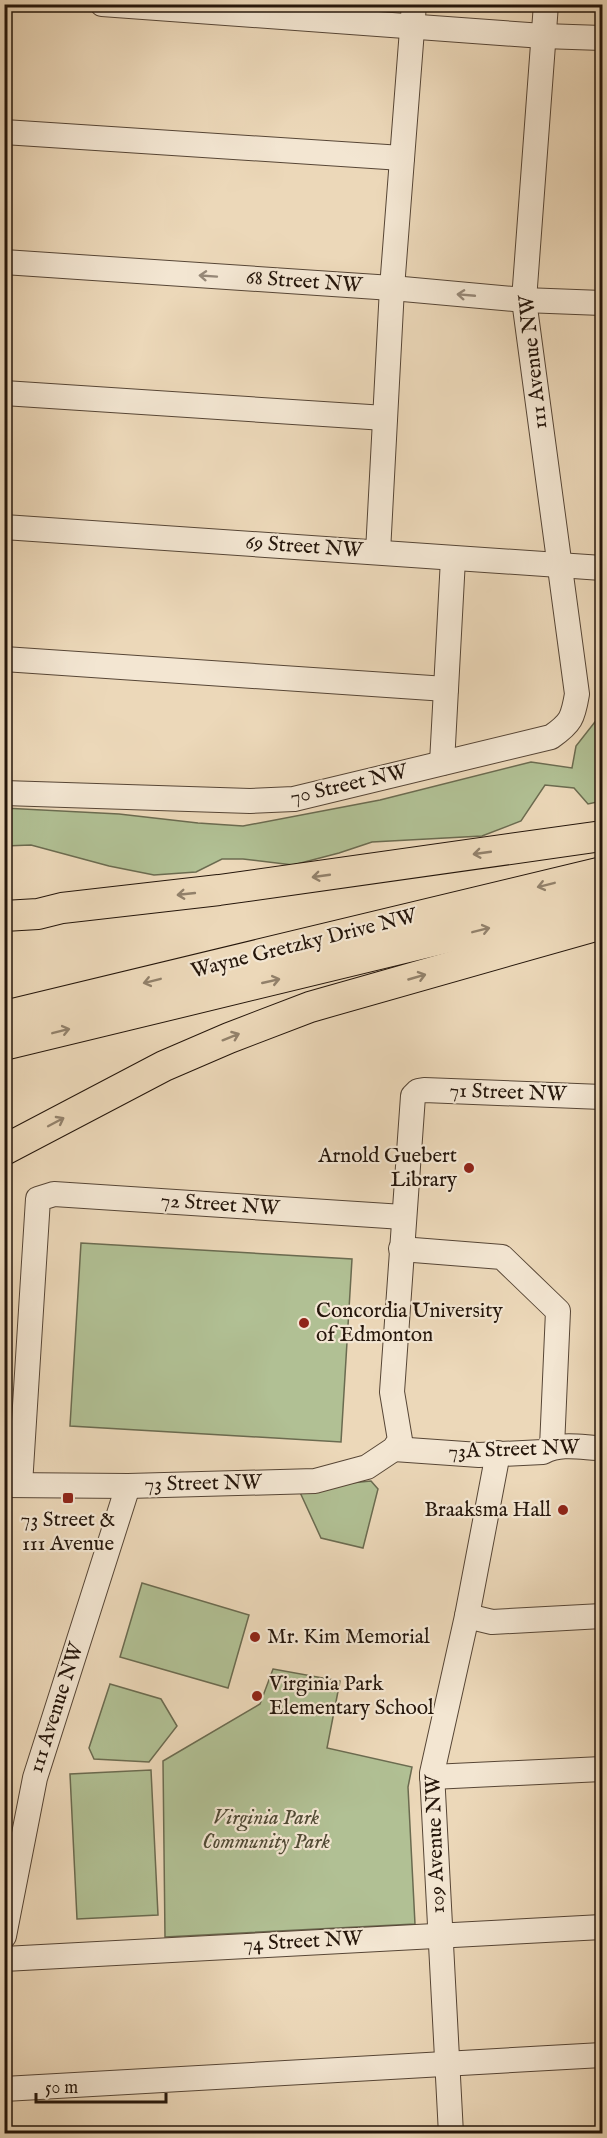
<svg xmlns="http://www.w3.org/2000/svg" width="607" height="2138" font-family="'IM FELL English',serif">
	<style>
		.green { fill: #b1c094; stroke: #6b6b50; stroke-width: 1.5 }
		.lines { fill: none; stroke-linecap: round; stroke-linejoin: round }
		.minor-casing { stroke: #574636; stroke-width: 26 }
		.major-casing { stroke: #25160b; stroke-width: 32 }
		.minor { stroke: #f3e6d2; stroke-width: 24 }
		.major { stroke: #ecd8b9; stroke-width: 30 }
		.oneway { stroke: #968878 }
		.oneway2 { stroke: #92816b }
		.poi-dot { fill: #8f2418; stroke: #f3e6d2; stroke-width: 2 }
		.labels { text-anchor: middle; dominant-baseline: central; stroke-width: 4.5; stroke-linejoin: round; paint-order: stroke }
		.street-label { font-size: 21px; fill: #25160b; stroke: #f3e6d2 }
		.poi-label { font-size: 21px; fill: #25160b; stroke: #f3e6d2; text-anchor: start }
		.park-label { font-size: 21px; font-style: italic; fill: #4f4934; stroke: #f3e6d2 }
	</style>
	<rect width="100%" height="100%" fill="#ecd8b9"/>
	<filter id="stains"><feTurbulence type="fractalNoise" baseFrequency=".00333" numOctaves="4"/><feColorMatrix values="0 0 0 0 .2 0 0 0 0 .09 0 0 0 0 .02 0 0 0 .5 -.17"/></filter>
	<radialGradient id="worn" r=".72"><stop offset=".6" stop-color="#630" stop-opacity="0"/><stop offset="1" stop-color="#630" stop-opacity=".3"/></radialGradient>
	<g class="green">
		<path d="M 602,715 L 602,801 L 588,804 L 574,788 L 545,785 L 521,821 L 482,836 L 372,842 L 339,853 L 293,865 L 243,859 L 222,859 L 196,872 L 154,875 L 109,866 L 31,845 L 5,846 L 4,808 L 119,814 L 198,823 L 243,826 L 380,800 L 531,762 L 572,768 L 576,746 L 598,718 Z"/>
		<path d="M 81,1243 L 352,1259 L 341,1442 L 70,1426 Z"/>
		<path d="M 371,1481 L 378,1489 L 363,1548 L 321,1538 L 298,1488 Z"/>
		<path d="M 142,1583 L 249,1615 L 228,1688 L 120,1657 Z"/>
		<path d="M 273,1669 L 340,1681 L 327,1748 L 412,1767 L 408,1787 L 415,1924 L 165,1937 L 163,1761 L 260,1704 Z"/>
		<path d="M 110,1684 L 161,1699 L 177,1726 L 149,1762 L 94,1759 L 89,1748 Z"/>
		<path d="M 151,1770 L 158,1915 L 77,1919 L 70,1774 Z"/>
	</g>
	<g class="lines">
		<g class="minor-casing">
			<g id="minor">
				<path d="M 102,4 L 543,36 L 602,38"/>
				<path d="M 4,132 L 402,158"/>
				<path d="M 4,262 L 392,288 L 524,300 L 602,303"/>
				<path d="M 4,393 L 385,418"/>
				<path d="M 4,527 L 602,568"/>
				<path d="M 378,552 L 392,288 L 414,4"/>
				<path d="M 4,659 L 446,689"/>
				<path d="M 442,763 L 453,559"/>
				<path d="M 4,793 L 250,801 L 294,799 L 551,737 C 571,723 573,718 577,694 L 524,300 L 546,4"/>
				<path d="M 401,1249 L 502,1257 L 558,1311 L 552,1447"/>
				<path d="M 394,1449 L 479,1455 L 543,1452 C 560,1443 579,1447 597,1448"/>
				<path d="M 4,1485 L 128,1486 L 315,1481 L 367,1467 L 394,1449 L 400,1440 L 392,1392 L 413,1096 L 418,1091 L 424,1090 L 602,1097"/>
				<path d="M 20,1485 L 38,1199 L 54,1194 L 403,1217"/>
				<path d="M 467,1616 L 492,1622 L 602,1616"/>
				<path d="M 432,1777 L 602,1769"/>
				<path d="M 4,1936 L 35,1778 L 128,1486"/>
				<path d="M 4,1959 L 602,1927"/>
				<path d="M 4,2089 L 602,2055"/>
				<path d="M 451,2134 L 432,1773 L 467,1616 L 498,1453"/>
			</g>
		</g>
		<g class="major-casing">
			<g id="major">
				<path d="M 4,916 L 38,914 L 62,908 L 219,890 L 602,836"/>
				<path d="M 4,1016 L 602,872"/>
				<path d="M 4,1045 L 602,900"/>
				<path d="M 4,1150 L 164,1066 L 229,1038 L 310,1007 L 602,924"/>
			</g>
		</g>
		<use href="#minor" class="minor"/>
		<use href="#major" class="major"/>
	</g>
	<defs><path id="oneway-shaft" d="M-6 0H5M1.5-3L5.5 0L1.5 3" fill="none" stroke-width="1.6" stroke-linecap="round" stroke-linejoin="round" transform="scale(1.5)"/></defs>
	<g class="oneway">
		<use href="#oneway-shaft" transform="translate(208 276) rotate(-176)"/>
		<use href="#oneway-shaft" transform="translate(466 295) rotate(-175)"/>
	</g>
	<g class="oneway2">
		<use href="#oneway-shaft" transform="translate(482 853) rotate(172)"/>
		<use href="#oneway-shaft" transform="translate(321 876) rotate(172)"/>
		<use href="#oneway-shaft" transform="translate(546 885) rotate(166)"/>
		<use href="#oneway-shaft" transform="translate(186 894) rotate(174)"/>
		<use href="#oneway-shaft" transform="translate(481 930) rotate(-14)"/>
		<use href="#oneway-shaft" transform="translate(417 977) rotate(-16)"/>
		<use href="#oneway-shaft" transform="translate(152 981) rotate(166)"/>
		<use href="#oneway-shaft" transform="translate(271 981) rotate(-13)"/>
		<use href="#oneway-shaft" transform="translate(61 1031) rotate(-14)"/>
		<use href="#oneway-shaft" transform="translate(231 1037) rotate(-22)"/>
		<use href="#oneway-shaft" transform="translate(56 1122) rotate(-28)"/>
	</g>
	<g class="poi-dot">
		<circle cx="469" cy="1168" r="6"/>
		<circle cx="304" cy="1323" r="6"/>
		<rect x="62" y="1492" width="12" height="12" rx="3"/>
		<circle cx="563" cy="1510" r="6"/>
		<circle cx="255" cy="1637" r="6"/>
		<circle cx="257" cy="1696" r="6"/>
	</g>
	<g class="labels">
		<g class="street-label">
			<text transform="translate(304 282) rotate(4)">68 Street NW</text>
			<text transform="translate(534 362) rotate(-96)">111 Avenue NW</text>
			<text transform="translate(304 547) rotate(4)">69 Street NW</text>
			<text transform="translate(349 785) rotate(-13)">70 Street NW</text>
			<text transform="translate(304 944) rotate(-14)">Wayne Gretzky Drive NW</text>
			<text transform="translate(508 1093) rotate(2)">71 Street NW</text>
			<text transform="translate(220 1205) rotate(4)">72 Street NW</text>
			<text transform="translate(514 1450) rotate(-2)">73A Street NW</text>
			<text transform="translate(203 1484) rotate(-1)">73 Street NW</text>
			<text transform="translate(57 1708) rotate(-72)">111 Avenue NW</text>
			<text transform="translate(436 1844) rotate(-92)">109 Avenue NW</text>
			<text transform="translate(303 1942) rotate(-3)">74 Street NW</text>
		</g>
		<g class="poi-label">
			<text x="457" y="1156" text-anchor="end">Arnold Guebert<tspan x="457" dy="24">Library</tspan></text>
			<text x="316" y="1311">Concordia University<tspan x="316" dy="24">of Edmonton</tspan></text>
			<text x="551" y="1510" text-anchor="end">Braaksma Hall</text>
			<text x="68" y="1520" text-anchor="middle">73 Street &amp;<tspan x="68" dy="24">111 Avenue</tspan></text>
			<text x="267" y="1637">Mr. Kim Memorial</text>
			<text x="269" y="1684">Virginia Park<tspan x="269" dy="24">Elementary School</tspan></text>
		</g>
		<g class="park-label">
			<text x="266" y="1818">Virginia Park<tspan x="266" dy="24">Community Park</tspan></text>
		</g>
	</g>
	<rect width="607" height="2138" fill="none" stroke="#ecd8b9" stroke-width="24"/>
	<rect x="6" y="6" width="595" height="2126" fill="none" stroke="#25160b" stroke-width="3"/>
	<rect x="12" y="12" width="583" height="2114" fill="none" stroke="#25160b" stroke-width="1.5"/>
	<path d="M36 2093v9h130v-9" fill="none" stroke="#25160b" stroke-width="3"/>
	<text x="45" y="2093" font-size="18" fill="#25160b" stroke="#f3e6d2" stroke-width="4.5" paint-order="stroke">50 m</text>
	<rect width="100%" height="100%" filter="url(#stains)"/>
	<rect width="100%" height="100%" fill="url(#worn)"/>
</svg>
